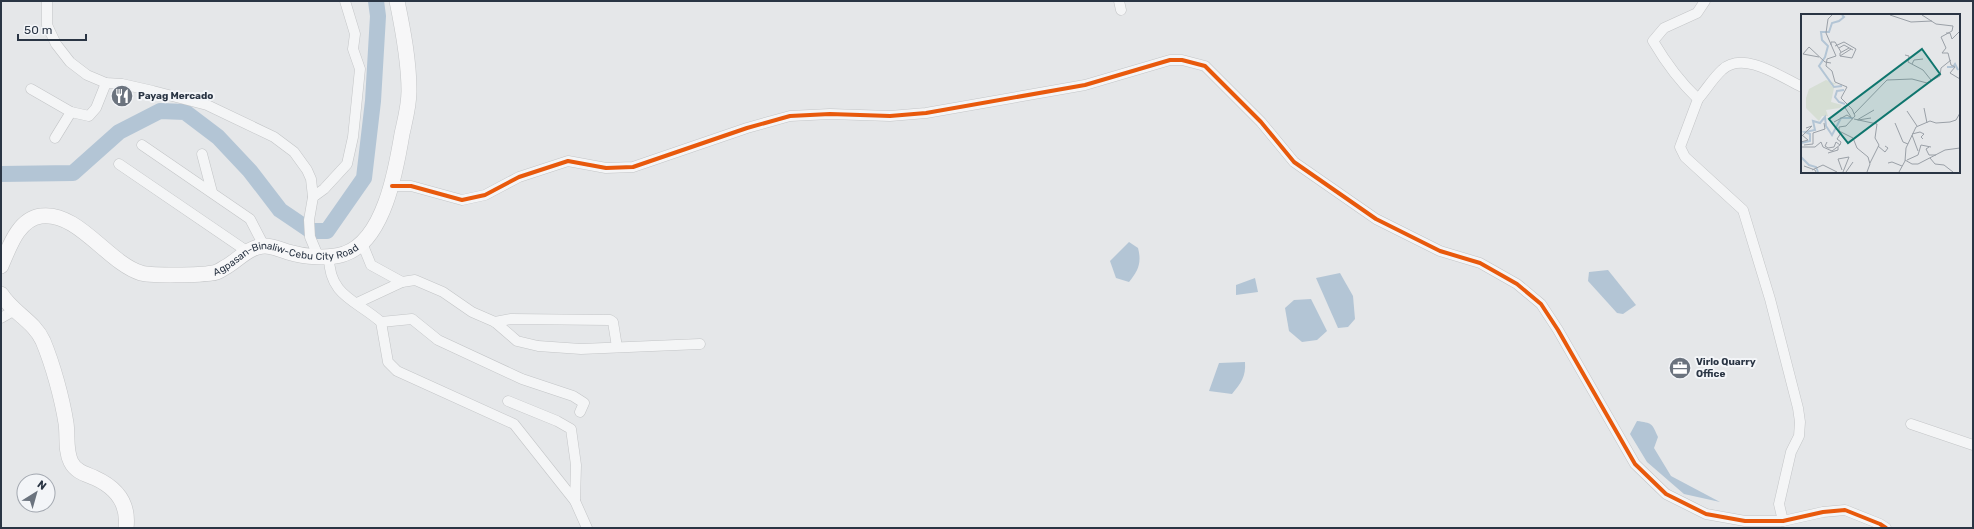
<svg xmlns="http://www.w3.org/2000/svg" width="1974" height="529" font-family="Rubik,sans-serif">
	<style>
		.water { fill: #b3c5d5 }
		.lines { fill: none; stroke-linecap: round; stroke-linejoin: round }
		.river { stroke: #b3c5d5; stroke-width: 16 }
		.street-casing { stroke: #c3c5c7; stroke-width: 11 }
		.secondary-casing { stroke: #c3c5c7; stroke-width: 16 }
		.street { stroke: #f4f5f6; stroke-width: 10 }
		.secondary { stroke: #f7f7f8; stroke-width: 15 }
		.cycleway-casing { stroke: #f3f5f8; stroke-width: 6 }
		.cycleway { stroke: #e8590c; stroke-width: 4 }
		.labels { text-anchor: middle; dominant-baseline: central; stroke-width: 4; stroke-linejoin: round; paint-order: stroke }
		.poi-label { font-size: 10px; font-weight: bold; fill: #2a3544; stroke: #f3f5f8; text-anchor: start }
		.street-label { font-size: 10px; fill: #2a3544; stroke: #f3f5f8 }
		.inset-river { fill: none; stroke: #b3c5d5; stroke-width: 2 }
		.inset-road { fill: none; stroke: #9aa0a7; stroke-width: 1 }
		.view { fill: #0f766e; fill-opacity: 0.15; stroke: #0f766e; stroke-width: 2 }
		.inset-edge { fill: none; stroke: #2a3544; stroke-width: 2 }
	</style>
	<rect width="100%" height="100%" fill="#e5e7e9"/>
	<g class="water">
		<path d="M 1129,242 L 1138,248 C 1142,263 1138,271 1129,282 L 1116,278 L 1110,261 Z"/>
		<path d="M 1608,270 L 1636,305 L 1623,314 L 1617,313 L 1588,281 L 1589,272 Z"/>
		<path d="M 1340,273 L 1353,296 L 1355,319 L 1348,327 L 1338,328 L 1316,278 Z"/>
		<path d="M 1255,278 L 1258,292 L 1236,295 L 1236,285 Z"/>
		<path d="M 1311,299 L 1327,331 L 1317,340 L 1302,342 L 1289,331 L 1285,308 L 1294,300 Z"/>
		<path d="M 1245,362 C 1246,377 1241,383 1232,394 L 1209,391 L 1219,363 Z"/>
		<path d="M 1637,421 C 1652,423 1652,423 1658,437 L 1654,448 L 1671,476 L 1720,502 L 1684,494 L 1647,462 L 1630,434 Z"/>
	</g>
	<g class="lines">
		<path class="river" d="M 1,174 L 73,173 L 119,132 L 160,111 L 185,112 L 218,137 L 250,171 L 280,210 L 311,231 L 327,231 L 364,178 L 373,101 L 378,16 L 376,1"/>
		<g class="street-casing">
			<g id="street">
				<path d="M 47,1 L 47,25 L 56,44 L 70,62 L 87,75 L 106,83 L 122,84 L 153,91 L 207,105 L 274,137 L 294,152 L 307,170 L 311,179 L 313,197 L 309,220 L 310,237 L 318,256"/>
				<path d="M 1119,1 L 1121,10"/>
				<path d="M 1705,1 L 1697,13 L 1664,28 L 1653,41 C 1666,63 1680,82 1698,99 L 1680,147 L 1685,157 L 1743,210 L 1770,299 L 1798,408 L 1800,422 L 1799,436 L 1791,452 L 1779,504 L 1783,521"/>
				<path d="M 31,89 L 71,112 L 89,116 L 96,108 L 106,83"/>
				<path d="M 1698,99 C 1706,90 1713,78 1722,70 C 1743,50 1781,77 1802,87"/>
				<path d="M 55,138 L 71,112"/>
				<path d="M 142,145 L 250,219 L 264,246"/>
				<path d="M 202,154 L 212,192"/>
				<path d="M 119,164 L 248,252"/>
				<path d="M 392,186 L 411,186 L 462,200 L 485,195 L 519,177 L 568,161 L 606,168 L 633,167 L 747,128 L 790,116 L 830,114 L 890,116 L 926,113 L 1085,85 L 1170,60 L 1182,60 L 1205,66 L 1261,122 L 1294,162 L 1376,219 L 1440,251 L 1480,263 L 1517,284 L 1541,304 L 1558,330 L 1635,464 L 1666,494 L 1706,514 L 1745,521 L 1783,521 L 1823,512 L 1845,510 L 1880,524 L 1886,528"/>
				<path d="M 313,197 L 324,189 L 347,164 L 353,137 L 360,69 L 353,49 L 355,34 L 345,1"/>
				<path d="M 362,243 L 371,265 L 402,282"/>
				<path d="M 329,257 C 329,296 356,300 381,322 L 388,362 L 397,371 L 514,424 L 575,501 L 587,528"/>
				<path d="M 357,303 L 402,282 L 415,280 L 443,292 L 472,312 L 495,322 L 517,341 L 538,346 L 581,349 L 700,344"/>
				<path d="M 1,318 L 15,310"/>
				<path d="M 381,322 L 412,319 L 438,340 L 522,379 L 573,396 L 584,403 L 580,412"/>
				<path d="M 495,322 L 511,319 L 610,320 L 613,322 L 617,347"/>
				<path d="M 508,401 L 557,421 L 571,429 L 576,465 L 575,501"/>
				<path d="M 1911,424 L 1973,445"/>
			</g>
		</g>
		<g class="secondary-casing">
			<g id="secondary">
				<path id="s1" d="M 1,266 C 9,248 18,219 41,216 C 78,211 108,263 141,273 C 149,276 202,275 212,273 C 216,273 221,270 224,268 C 236,262 245,250 258,247 C 269,244 278,249 288,252 C 305,257 327,259 344,254 C 384,241 396,170 402,134 C 405,120 409,106 409,91 C 409,61 403,30 397,1"/>
				<path d="M 1,294 C 13,313 34,321 43,341 C 53,365 62,398 66,423 C 68,435 65,450 71,462 C 76,472 86,474 95,478 C 117,488 129,504 126,528"/>
			</g>
		</g>
		<use href="#street" class="street"/>
		<use href="#secondary" class="secondary"/>
		<g class="cycleway-casing">
			<path id="cycleway" d="M 392,186 L 411,186 L 462,200 L 485,195 L 519,177 L 568,161 L 606,168 L 633,167 L 747,128 L 790,116 L 830,114 L 890,116 L 926,113 L 1085,85 L 1170,60 L 1182,60 L 1205,66 L 1261,122 L 1294,162 L 1376,219 L 1440,251 L 1480,263 L 1517,284 L 1541,304 L 1558,330 L 1635,464 L 1666,494 L 1706,514 L 1745,521 L 1783,521 L 1823,512 L 1845,510 L 1880,524 L 1886,528"/>
		</g>
		<use href="#cycleway" class="cycleway"/>
	</g>
	<defs>
		<g id="restaurant-disc" transform="scale(1.15)"><circle r="9.5" fill="#6b737e" stroke="#f3f5f8"/><path d="M-5-6h1v4h1v-4h1v4h1v-4h1v5L-1.5 .5V6h-2V.5L-5-1ZM5-6V6H3V1.5H1.5Q1.5-4 5-6Z" fill="#fff"/></g>
		<g id="office-disc" transform="scale(1.15)"><circle r="9.5" fill="#6b737e" stroke="#f3f5f8"/><path d="M-6-3h4V-5.5h4V-3h4V5H-6ZM-1-4.5V-3h2v-1.5ZM-6 0V1H6V0Z" fill="#fff"/></g>
	</defs>
	<g fill-rule="evenodd">
		<use href="#restaurant-disc" x="122" y="96"/>
		<use href="#office-disc" x="1680" y="368"/>
	</g>
	<g class="labels">
		<g class="poi-label">
			<text x="138" y="96">Payag Mercado</text>
			<text x="1696" y="362">Virlo Quarry<tspan x="1696" dy="12">Office</tspan></text>
		</g>
		<g class="street-label">
			<text stroke="none"><textPath href="#s1" startOffset="335">Agpasan-Binaliw-Cebu City Road</textPath></text>
		</g>
	</g>
	<g transform="translate(1801 14)">
		<rect width="159" height="159" fill="#e5e7e9"/>
		<path d="M 25,66 L 36,70 L 30,71 L 33,74 L 30,88 L 41,91 L 39,94 L 25,96 L 27,102 L 21,102 L 18,107 L 5,94 L 5,84 L 8,75 Z" fill="#d6ded4"/>
		<path class="inset-river" d="M 41,1 L 43,3 L 38,7 L 31,9 L 28,18 L 20,18 L 21,26 L 27,32 L 24,43 L 18,52 L 33,73 L 41,72M 146,53 L 152,53 L 154,50 L 157,56M 43,76 L 36,77 L 34,83 L 38,88 L 44,90M 0,129 L 9,127 L 9,120 L 4,118 L 14,116 L 12,107 L 19,109 L 24,103 L 25,112 L 31,121 L 40,104 L 52,104M 0,143 L 8,151 L 15,153 L 17,158"/>
		<path class="inset-road" d="M 31,1 L 27,5 L 25,19 L 35,42 L 26,45 L 25,52 L 31,57 L 34,68 L 46,73 L 40,84 L 51,95 L 54,102 L 45,112 L 38,113 L 38,117 L 52,124 L 56,134 L 67,143 L 69,150 L 66,158M 89,1 L 110,8 L 131,7M 121,1 L 135,10 L 152,12 L 151,17 L 140,23 L 145,34 L 141,39 L 147,39 L 150,51 L 154,53 L 149,59 L 159,65M 145,19 L 149,19 L 151,25 L 159,17M 30,31 L 30,28 L 34,28 L 40,38M 34,32 L 43,28 L 55,35 L 51,44 L 39,42 L 39,39 L 48,34M 38,34 L 43,31 L 52,36M 104,41 L 108,42 L 107,48 L 122,56 L 130,66M 39,42 L 50,35M 18,43 L 2,40 L 8,33 L 24,48 L 30,49M 111,50 L 113,46 L 122,45M 43,92 L 50,103M 123,94 L 126,109M 106,97 L 116,112M 53,100 L 86,66 L 111,65 L 126,69 L 139,62 L 140,54 L 150,46M 53,105 L 76,110 L 74,124 L 78,131 L 69,149M 56,106 L 73,96M 57,106 L 70,104M 33,108 L 46,101 L 52,105M 94,109 L 102,128 L 107,130M 111,120 L 119,118 L 123,120 L 120,123 L 122,125M 2,121 L 11,112 L 5,114M 111,121 L 117,137M 0,128 L 7,126 L 1,121M 26,128 L 24,132 L 27,134 L 33,133 L 35,128 L 39,131M 3,131 L 12,130 L 12,119 L 24,115 L 23,109M 39,131 L 40,128 L 36,125 L 40,119M 77,132 L 84,138 L 87,134 L 84,132M 0,133 L 14,133 L 20,128 L 22,133M 22,133 L 31,137 L 39,131M 128,133 L 125,135 L 128,141 L 135,141M 27,139 L 37,136 L 37,133M 129,144 L 134,150 L 143,151 L 152,158M 104,146 L 111,150 L 117,150 L 144,136 L 159,134M 106,146 L 117,141 L 120,131 L 130,133M 87,149 L 91,148 L 101,152M 3,152 L 14,156 L 15,158M 11,156 L 22,151 L 36,158M 41,156 L 37,145 L 48,143 L 42,158M 45,158 L 52,148M 98,158 L 104,147 L 105,134 L 115,113 L 129,107 L 135,109 L 149,108 L 155,106 L 159,99"/>
		<path class="view" d="M 121,35 L 139,60 L 47,129 L 28,105 Z"/>
		<rect width="159" height="159" class="inset-edge"/>
	</g>
	<rect width="1974" height="529" fill="none" stroke="#2a3544" stroke-width="4"/>
	<g transform="translate(36 493) rotate(37)"><circle r="19" fill="#f3f5f8" stroke="#a3a8b0"/>
	<path d="M0-3L7 15L0 10L-7 15Z" fill="#6b737e"/>
	<text y="-6" font-size="11" font-weight="bold" text-anchor="middle" fill="#2a3544">N</text>
	</g>
	<path d="M18 34v6h68v-6" fill="none" stroke="#2a3544" stroke-width="2"/>
	<text x="24" y="34" font-size="12" fill="#2a3544" stroke="#f3f5f8" stroke-width="3" paint-order="stroke">50 m</text>
</svg>
